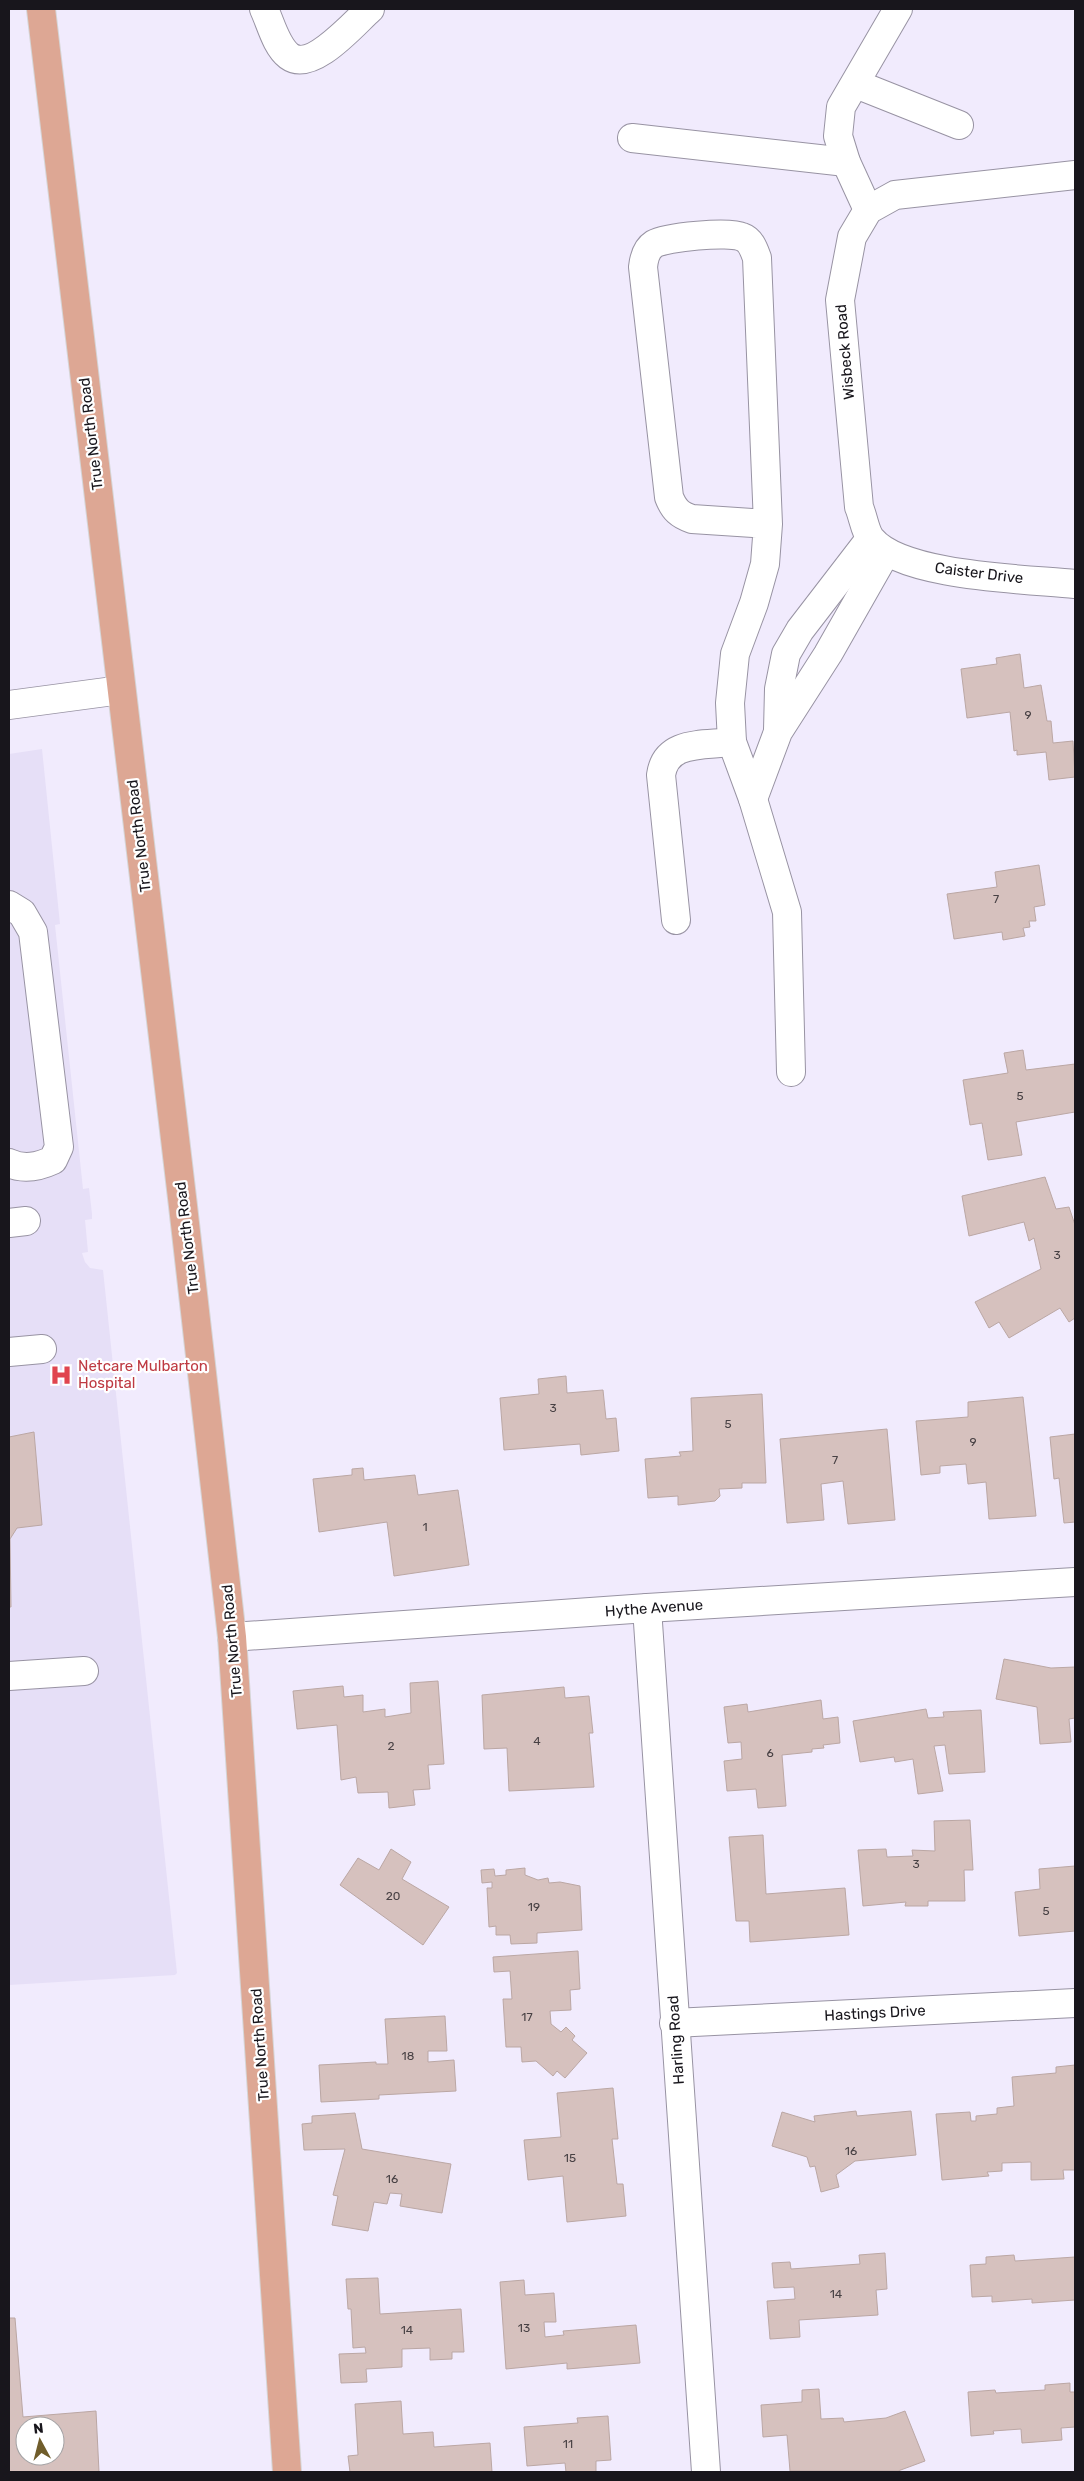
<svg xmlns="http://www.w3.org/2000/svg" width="1084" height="2481" font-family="Rubik,sans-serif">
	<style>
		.built { fill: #e6dff7 }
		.building { fill: #d6c1be; stroke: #bba7a4; fill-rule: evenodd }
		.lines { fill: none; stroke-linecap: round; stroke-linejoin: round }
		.minor-casing { stroke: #9893a3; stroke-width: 30 }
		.major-casing { stroke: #d5d5d6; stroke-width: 30 }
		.minor { stroke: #fff; stroke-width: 28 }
		.major { stroke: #dda794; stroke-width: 28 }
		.labels { text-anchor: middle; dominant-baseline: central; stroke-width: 4.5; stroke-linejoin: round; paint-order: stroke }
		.number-label { font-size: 12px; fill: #484144 }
		.street-label { font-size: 15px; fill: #18161c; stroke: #fff }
		.health-label { font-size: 15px; fill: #be3a42; stroke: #fff; text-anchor: start }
	</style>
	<rect width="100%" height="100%" fill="#f1ebfd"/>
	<path class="built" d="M 42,749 L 60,924 L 55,925 L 83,1189 L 89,1188 L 92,1214 L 92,1219 L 85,1220 L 88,1252 L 82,1253 L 85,1262 L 90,1268 L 103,1270 L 177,1973 L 175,1975 L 9,1985 L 9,754 Z"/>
	<g class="building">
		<path d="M 1020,654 L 1024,688 L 1041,685 L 1047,721 L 1051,721 L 1053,743 L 1073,741 L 1075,777 L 1049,780 L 1046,752 L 1017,755 L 1017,750 L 1014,751 L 1010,712 L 967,718 L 961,669 L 997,664 L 996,658 Z"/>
		<path d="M 1039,865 L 1045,905 L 1034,907 L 1036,921 L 1029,921 L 1030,927 L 1023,928 L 1025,936 L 1003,940 L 1002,932 L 954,939 L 947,894 L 997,887 L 995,872 Z"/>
		<path d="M 1023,1050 L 1026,1070 L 1075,1064 L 1075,1112 L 1016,1122 L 1022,1155 L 988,1160 L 982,1123 L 970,1125 L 963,1080 L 1008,1073 L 1004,1053 Z"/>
		<path d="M 1045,1177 L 1056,1209 L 1069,1207 L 1075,1225 L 1075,1318 L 1069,1322 L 1060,1308 L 1009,1338 L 999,1322 L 989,1328 L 975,1302 L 1041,1269 L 1034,1238 L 1029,1241 L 1024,1222 L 969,1236 L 962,1196 Z"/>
		<path d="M 566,1376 L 567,1393 L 603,1390 L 606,1419 L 616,1418 L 619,1451 L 581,1455 L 580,1444 L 504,1450 L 500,1398 L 539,1394 L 538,1379 Z"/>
		<path d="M 762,1394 L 766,1483 L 742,1483 L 742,1488 L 719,1489 L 720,1496 L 715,1501 L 678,1505 L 678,1496 L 648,1498 L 645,1459 L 681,1456 L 679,1452 L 693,1451 L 691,1398 Z"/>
		<path d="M 1023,1397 L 1036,1516 L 989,1519 L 986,1482 L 968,1484 L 966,1464 L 940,1466 L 940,1473 L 921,1475 L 916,1421 L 968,1417 L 968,1402 Z"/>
		<path d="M 887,1429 L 895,1520 L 848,1524 L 843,1481 L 821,1484 L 824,1520 L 787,1523 L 780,1439 Z"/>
		<path d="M 34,1432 L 42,1525 L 17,1528 L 10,1539 L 11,1607 L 9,1607 L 9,1437 Z"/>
		<path d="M 1075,1434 L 1075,1522 L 1064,1523 L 1059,1478 L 1054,1479 L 1050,1437 Z"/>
		<path d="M 363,1468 L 364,1480 L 415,1475 L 418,1495 L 458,1490 L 469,1565 L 394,1576 L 387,1522 L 319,1532 L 313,1479 L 352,1475 L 352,1469 Z"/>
		<path d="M 1004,1659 L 1051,1668 L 1075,1667 L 1075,1718 L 1069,1719 L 1071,1742 L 1040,1744 L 1037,1707 L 996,1699 Z"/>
		<path d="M 438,1681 L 444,1764 L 428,1765 L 430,1789 L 413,1790 L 415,1805 L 389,1808 L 388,1792 L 358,1793 L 356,1777 L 341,1780 L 337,1725 L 297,1729 L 293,1691 L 343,1686 L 344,1697 L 363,1695 L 363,1712 L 385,1709 L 385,1717 L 411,1713 L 410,1683 Z"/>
		<path d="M 564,1687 L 565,1698 L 589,1696 L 593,1733 L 589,1733 L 594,1787 L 509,1791 L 507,1748 L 484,1749 L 482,1695 Z"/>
		<path d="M 821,1700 L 823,1719 L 838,1717 L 840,1743 L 823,1745 L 824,1748 L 812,1749 L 812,1752 L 782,1755 L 786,1806 L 758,1808 L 756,1789 L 727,1791 L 724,1761 L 742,1759 L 741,1742 L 728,1743 L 724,1707 L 747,1704 L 748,1712 Z"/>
		<path d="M 926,1709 L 928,1718 L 944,1717 L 943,1712 L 981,1710 L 985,1772 L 949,1774 L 945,1745 L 934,1746 L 943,1791 L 918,1794 L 913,1759 L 895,1762 L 894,1757 L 860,1762 L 853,1721 Z"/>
		<path d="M 970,1820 L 973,1870 L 964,1870 L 965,1901 L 928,1901 L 928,1906 L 905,1906 L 906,1902 L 863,1906 L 858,1850 L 886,1849 L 887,1857 L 913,1856 L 912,1850 L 935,1851 L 934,1821 Z"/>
		<path d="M 763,1835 L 766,1894 L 845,1888 L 849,1935 L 750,1942 L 749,1921 L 736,1921 L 729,1837 Z"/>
		<path d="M 391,1849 L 411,1862 L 402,1879 L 449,1907 L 423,1945 L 340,1885 L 358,1858 L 379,1870 Z"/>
		<path d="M 1075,1866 L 1075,1931 L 1019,1936 L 1015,1892 L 1040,1889 L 1039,1869 Z"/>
		<path d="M 525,1868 L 525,1875 L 538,1880 L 548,1878 L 549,1883 L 560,1882 L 580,1886 L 582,1930 L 537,1933 L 537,1943 L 511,1944 L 510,1935 L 496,1935 L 496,1926 L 489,1927 L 487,1888 L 492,1888 L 492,1882 L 482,1883 L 481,1870 L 494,1869 L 495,1876 L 506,1875 L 506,1870 Z"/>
		<path d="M 578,1951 L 580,1989 L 570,1990 L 571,2010 L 550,2011 L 551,2024 L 561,2032 L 566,2027 L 575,2036 L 572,2040 L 587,2053 L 565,2078 L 557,2071 L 553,2076 L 536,2061 L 522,2062 L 521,2047 L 506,2047 L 503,1999 L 512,1999 L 510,1971 L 494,1972 L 493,1957 Z"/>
		<path d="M 445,2016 L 447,2051 L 428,2051 L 428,2062 L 454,2060 L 456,2091 L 379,2095 L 379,2099 L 321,2102 L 319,2065 L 376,2062 L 376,2064 L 388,2064 L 385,2019 Z"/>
		<path d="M 1075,2065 L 1075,2170 L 1063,2170 L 1064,2179 L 1031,2180 L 1031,2162 L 1002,2163 L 1002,2171 L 987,2172 L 989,2176 L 942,2180 L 936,2114 L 970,2112 L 971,2121 L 976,2121 L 976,2116 L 997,2114 L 997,2108 L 1014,2106 L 1012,2077 L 1056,2073 L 1056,2067 Z"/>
		<path d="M 613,2088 L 618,2139 L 612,2139 L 617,2184 L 623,2184 L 626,2216 L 567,2222 L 563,2176 L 528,2180 L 524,2140 L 561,2137 L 557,2093 Z"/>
		<path d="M 856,2111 L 857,2116 L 911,2111 L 916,2155 L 855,2161 L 836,2175 L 839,2187 L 821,2192 L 815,2166 L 810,2167 L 807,2157 L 772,2146 L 782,2112 L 815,2122 L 814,2116 Z"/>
		<path d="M 355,2113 L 362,2149 L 451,2164 L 442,2213 L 400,2206 L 402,2194 L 390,2193 L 387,2204 L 374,2202 L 368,2231 L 332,2225 L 338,2196 L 333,2195 L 345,2149 L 304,2150 L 302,2124 L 312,2123 L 312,2116 Z"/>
		<path d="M 885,2253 L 887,2289 L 876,2290 L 878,2315 L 799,2320 L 800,2337 L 770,2339 L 767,2301 L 795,2299 L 794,2287 L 774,2288 L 772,2263 L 790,2262 L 791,2269 L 860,2264 L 859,2255 Z"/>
		<path d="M 1014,2255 L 1015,2261 L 1075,2257 L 1075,2300 L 1032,2303 L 1032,2299 L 992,2302 L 992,2296 L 972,2297 L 970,2265 L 986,2264 L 986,2257 Z"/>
		<path d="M 378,2278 L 380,2314 L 461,2309 L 464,2352 L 452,2352 L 452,2359 L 430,2360 L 430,2348 L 402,2349 L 402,2367 L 366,2369 L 367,2382 L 341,2383 L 339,2354 L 366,2353 L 365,2347 L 353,2348 L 351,2309 L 348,2309 L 346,2279 Z"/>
		<path d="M 524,2280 L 525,2295 L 554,2293 L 556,2322 L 544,2322 L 545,2337 L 564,2335 L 563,2331 L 636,2325 L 640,2363 L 567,2369 L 567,2363 L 506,2369 L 500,2282 Z"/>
		<path d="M 9,2318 L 15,2318 L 23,2417 L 96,2411 L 99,2472 L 9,2472 ZM 25,2426 L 55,2426 L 55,2456 L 25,2456 Z"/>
		<path d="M 1070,2383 L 1070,2392 L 1075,2392 L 1075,2427 L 1061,2428 L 1062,2440 L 1022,2443 L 1021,2429 L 993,2431 L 994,2434 L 971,2436 L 968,2392 L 995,2390 L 996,2393 L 1045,2390 L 1045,2385 Z"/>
		<path d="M 819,2389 L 821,2419 L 843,2418 L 844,2422 L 886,2418 L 905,2411 L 925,2461 L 898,2471 L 790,2471 L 787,2435 L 763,2437 L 761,2405 L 802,2402 L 802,2390 Z"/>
		<path d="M 401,2401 L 403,2434 L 433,2432 L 434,2447 L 490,2443 L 492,2472 L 350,2472 L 348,2456 L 358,2455 L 355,2404 Z"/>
		<path d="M 608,2416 L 611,2460 L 596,2461 L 596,2472 L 566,2472 L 565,2463 L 527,2466 L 524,2427 L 578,2423 L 577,2418 Z"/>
	</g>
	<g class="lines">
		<g class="minor-casing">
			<g id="minor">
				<path d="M 264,9 C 271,24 276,46 289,56 C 312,73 354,23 370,9"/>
				<path d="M 856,84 L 959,125"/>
				<path d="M 632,138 L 846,162"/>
				<path d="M 1075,175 L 895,195 L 868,210 L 852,237 L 840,300 L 859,507 C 863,516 865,532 871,539 C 902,577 1027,579 1075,584"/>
				<path d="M 868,210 L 846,162 L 838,136 L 841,107 L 898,9"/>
				<path d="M 768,524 L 692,519 C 680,515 674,510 669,497 L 643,267 C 644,258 646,249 654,244 C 666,237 729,231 742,237 C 751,240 754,250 757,258 L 768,524 L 765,564 L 754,603 L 735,654 L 730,703 L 732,742 L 753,799 L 787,912 L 791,1072"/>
				<path d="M 9,705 L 121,690"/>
				<path d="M 778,730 L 779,689 L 786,654 L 800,630 L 870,539"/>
				<path d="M 753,799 L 778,732 L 828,654 L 886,552"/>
				<path d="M 9,905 L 22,913 L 33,932 L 59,1147 L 53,1160 C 38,1167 24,1170 9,1163"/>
				<path d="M 676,920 L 661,775 C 666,740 703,746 732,742"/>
				<path d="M 9,1223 L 26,1221"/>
				<path d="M 9,1352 L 42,1349"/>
				<path d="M 647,1608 L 706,2472"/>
				<path d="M 232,1637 L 647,1608 L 1075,1582"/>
				<path d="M 9,1676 L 84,1671"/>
				<path d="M 674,2023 L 1075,2003"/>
			</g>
		</g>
		<g class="major-casing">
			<path id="major" d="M 41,9 L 183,1206 L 232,1637 L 287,2472"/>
		</g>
		<use href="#minor" class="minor"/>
		<use href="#major" class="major"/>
	</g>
	<defs>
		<g id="hospital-bare" transform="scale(1.725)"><path d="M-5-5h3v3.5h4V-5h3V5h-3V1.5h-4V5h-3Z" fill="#e0444e" stroke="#fff" stroke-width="2.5" paint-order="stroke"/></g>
	</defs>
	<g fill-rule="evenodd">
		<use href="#hospital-bare" x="61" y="1375"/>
	</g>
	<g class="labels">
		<g class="number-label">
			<text x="1028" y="715">9</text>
			<text x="996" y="899">7</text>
			<text x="1020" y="1096">5</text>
			<text x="1057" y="1255">3</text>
			<text x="553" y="1408">3</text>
			<text x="728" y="1424">5</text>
			<text x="973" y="1442">9</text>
			<text x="835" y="1460">7</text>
			<text x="425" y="1527">1</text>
			<text x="537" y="1741">4</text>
			<text x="391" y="1746">2</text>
			<text x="770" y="1753">6</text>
			<text x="916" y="1864">3</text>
			<text x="393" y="1896">20</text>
			<text x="534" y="1907">19</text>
			<text x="1046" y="1911">5</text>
			<text x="527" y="2017">17</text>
			<text x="408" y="2056">18</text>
			<text x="851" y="2151">16</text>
			<text x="570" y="2158">15</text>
			<text x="392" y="2179">16</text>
			<text x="836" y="2294">14</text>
			<text x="524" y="2328">13</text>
			<text x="407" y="2330">14</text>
			<text x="568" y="2444">11</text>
		</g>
		<g class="street-label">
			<text transform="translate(845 352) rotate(-95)">Wisbeck Road</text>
			<text transform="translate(91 434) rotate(-97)">True North Road</text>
			<text transform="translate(979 573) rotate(7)">Caister Drive</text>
			<text transform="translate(139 836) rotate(-97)">True North Road</text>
			<text transform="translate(187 1238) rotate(-97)">True North Road</text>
			<text transform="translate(654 1608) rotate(-4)">Hythe Avenue</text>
			<text transform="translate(232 1641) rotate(-95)">True North Road</text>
			<text transform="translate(875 2013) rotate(-3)">Hastings Drive</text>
			<text transform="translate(676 2040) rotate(-94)">Harling Road</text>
			<text transform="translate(260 2045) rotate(-94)">True North Road</text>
		</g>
		<g class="health-label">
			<text x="78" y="1366">Netcare Mulbarton<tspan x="78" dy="17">Hospital</tspan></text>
		</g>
	</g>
	<rect width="1084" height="2481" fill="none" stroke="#18161c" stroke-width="20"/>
	<g transform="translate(40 2441) rotate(353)"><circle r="24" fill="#ffffff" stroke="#a3a2a4"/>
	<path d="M0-4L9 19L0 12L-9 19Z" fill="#705d2b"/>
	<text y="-8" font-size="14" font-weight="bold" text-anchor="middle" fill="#18161c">N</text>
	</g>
</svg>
